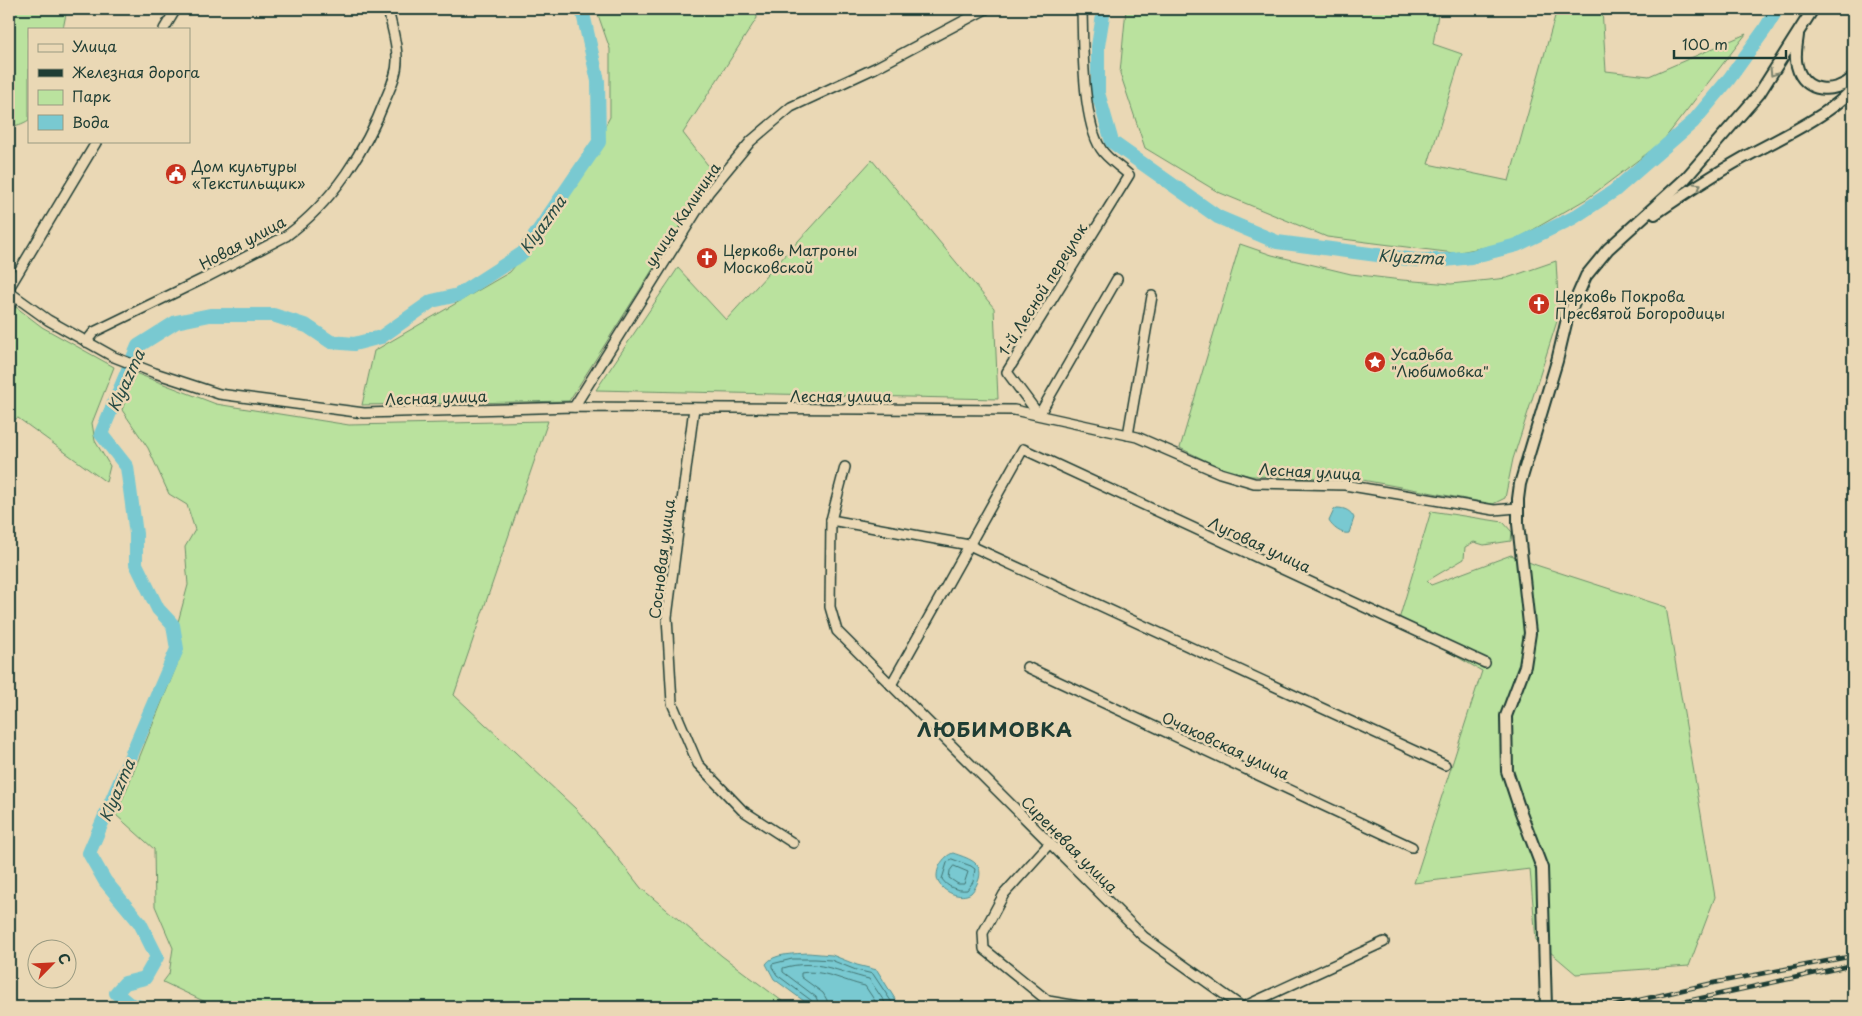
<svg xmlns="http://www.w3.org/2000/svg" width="1862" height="1016" font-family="'Playpen Sans',sans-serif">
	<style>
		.green { fill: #bae29e; stroke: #6c9069 }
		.water { fill: #79c9d1; stroke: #559192 }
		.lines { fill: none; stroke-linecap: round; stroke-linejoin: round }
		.shore { stroke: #437573; stroke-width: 1 }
		.river { stroke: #79c9d1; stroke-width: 14 }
		.minor-casing { stroke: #1f3d34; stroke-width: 12 }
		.major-casing { stroke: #1f3d34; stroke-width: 14 }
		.minor { stroke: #ead8b5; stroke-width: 9 }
		.major { stroke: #ead8b5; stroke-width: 10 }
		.rail-casing { stroke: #1f3d34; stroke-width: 4.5 }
		.rail { stroke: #ead8b5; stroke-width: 2.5; stroke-dasharray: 8; stroke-linecap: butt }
		.oneway { stroke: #7a836e }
		.labels { text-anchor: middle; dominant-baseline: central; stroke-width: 5; stroke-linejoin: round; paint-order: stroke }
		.poi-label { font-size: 15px; fill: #1f3d34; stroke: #ead8b5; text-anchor: start }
		.street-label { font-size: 15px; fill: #1f3d34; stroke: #ead8b5 }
		.water-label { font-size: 16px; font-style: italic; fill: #284b44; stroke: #ead8b5 }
		.district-label { font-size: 20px; font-weight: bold; letter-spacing: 1px; fill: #1f3d34; stroke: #ead8b5 }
	</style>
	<rect width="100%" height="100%" fill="#ead8b5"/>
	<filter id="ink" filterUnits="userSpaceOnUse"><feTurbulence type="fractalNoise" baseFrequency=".02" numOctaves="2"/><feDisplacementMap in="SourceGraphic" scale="10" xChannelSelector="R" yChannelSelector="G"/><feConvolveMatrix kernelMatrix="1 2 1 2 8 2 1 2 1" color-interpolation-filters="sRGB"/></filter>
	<g filter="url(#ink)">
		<g class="green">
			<path d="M 9,9 L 67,9 L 63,29 L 29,29 L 29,120 C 22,124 17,126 9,126 Z"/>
			<path d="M 596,9 L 756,9 L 757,18 L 683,133 L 714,173 L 569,401 L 362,405 L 374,351 L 510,272 L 557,215 L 610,117 L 610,49 Z"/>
			<path d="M 1126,9 L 1441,9 L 1438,14 L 1433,44 L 1462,54 L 1428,164 L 1509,181 L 1557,9 L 1602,9 L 1606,71 L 1649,76 L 1746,34 L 1662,142 L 1588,198 L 1512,242 L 1454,253 L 1327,237 L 1218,192 L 1145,148 L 1120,73 Z"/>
			<path d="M 872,160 L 994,308 L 998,399 L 596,390 L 678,268 L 726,320 Z"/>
			<path d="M 1240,244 L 1272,255 L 1351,274 L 1402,280 L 1451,284 L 1507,278 L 1556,261 L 1559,315 L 1513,459 L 1505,498 L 1493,504 L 1357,479 L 1251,476 L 1223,469 L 1180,448 Z"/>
			<path d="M 16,307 L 42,327 L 114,367 L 92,423 L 95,441 L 110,466 L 106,482 L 18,418 L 9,422 L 9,318 Z"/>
			<path d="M 135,373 L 216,404 L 349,425 L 548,421 L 454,695 L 576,809 L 606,843 L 641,888 L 722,956 L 790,1007 L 216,1007 L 163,982 L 169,974 L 173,948 L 155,906 L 154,849 L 116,815 L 183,650 L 178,622 L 188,585 L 185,547 L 195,530 L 187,505 L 169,494 L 148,448 L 122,410 Z"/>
			<path d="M 1431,511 L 1503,522 L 1512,532 L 1511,541 L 1484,545 L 1474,542 L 1465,547 L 1464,559 L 1427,581 L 1431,585 L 1511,555 L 1536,565 L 1666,607 L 1715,897 L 1689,966 L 1576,974 L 1536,940 L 1530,869 L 1414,883 L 1482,671 L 1398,623 Z"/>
		</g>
		<g class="water">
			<path d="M 1337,508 C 1345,508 1351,511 1354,518 L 1349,533 C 1342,535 1332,527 1329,521 L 1334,510 Z"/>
			<path d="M 953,853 C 967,858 984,862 979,879 C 977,884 975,889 971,893 C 961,900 942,892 938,881 C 934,871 943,856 953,853 Z"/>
			<path d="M 808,953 L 832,955 L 857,965 L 877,970 L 900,1007 L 812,1007 L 774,979 L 766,964 C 773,953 796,954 808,953 Z"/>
		</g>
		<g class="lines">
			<g class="shore">
				<path d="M 952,859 L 971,866 L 975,869 L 973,882 L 967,890 C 957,891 947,887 942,879 L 947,863 Z"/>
				<path d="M 954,866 L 968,872 L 964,884 L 958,884 L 949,878 L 950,871 Z"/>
				<path d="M 814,1007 L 812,1001 L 777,975 L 772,967 L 772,964 L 792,959 L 815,959 L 831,960 L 856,970 L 873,974 L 895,1007"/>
				<path d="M 820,1007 L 816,997 L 783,972 L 783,968 C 816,958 838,972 869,979 L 888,1007"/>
				<path d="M 828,1007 L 827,1000 L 823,993 L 801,977 L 801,973 C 823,969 843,981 865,986 L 879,1007"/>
			</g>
			<g class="river">
				<path d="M 1104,9 L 1098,46 L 1098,93 L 1112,142 L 1218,217 L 1277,242 L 1416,260 L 1445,260 L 1471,257 L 1517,245 L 1573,218 L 1614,191 L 1693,122 L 1729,79 L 1765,29 L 1777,9"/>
				<path d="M 141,1007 L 129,1004 L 116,993 L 125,983 L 145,978 L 157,957 L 140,923 L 105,881 L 89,853 L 177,649 L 173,625 L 158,609 L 136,564 L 136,534 L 127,467 L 101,434 L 138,346 L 176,322 L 210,315 L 273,315 L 307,326 L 331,342 L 354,344 L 381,337 L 432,301 L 458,295 L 523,253 L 599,142 L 598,81 L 582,9"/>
			</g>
			<g class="minor-casing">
				<g id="minor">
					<path d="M 1082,9 C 1083,45 1082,120 1101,149 C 1107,159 1121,167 1129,175 L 1007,372 L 1039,415 L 1117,279"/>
					<path d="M 164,29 L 176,9"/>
					<path d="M 9,288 L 97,141"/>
					<path d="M 9,292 L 48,320 L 114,357 L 155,373 L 219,394 L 364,413 L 574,407 L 1014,410 L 1137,437 L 1220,473 L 1254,483 L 1345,485 L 1494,510 L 1517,508"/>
					<path d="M 9,307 L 15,297"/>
					<path d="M 86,342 L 94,332 L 205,278 L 286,236 C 332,203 366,150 386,98 C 391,86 397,74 397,61 C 398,45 391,25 388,9"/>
					<path d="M 574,407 L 708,193 L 751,141 L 791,107 L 875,68 L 986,9"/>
					<path d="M 694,408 L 667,617 L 672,703 L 698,764 L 742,810 L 793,843"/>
					<path d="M 1128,435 L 1152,296"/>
					<path d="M 845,467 L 831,520 L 830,607 L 837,631 L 1144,937 L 1242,1007"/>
					<path d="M 831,520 L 969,545 L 1445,765"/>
					<path d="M 1027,667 L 1412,847"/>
					<path d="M 891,685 L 1023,449 L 1485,663"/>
					<path d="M 1050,843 L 1004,894 L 983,933 L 984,949 L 1048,1001 L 1084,1007"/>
					<path d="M 1243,1007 L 1384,942"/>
				</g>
			</g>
			<g class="major-casing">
				<g id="major">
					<path d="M 1798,35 C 1797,45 1794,56 1797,66 C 1804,94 1835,94 1853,78"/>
					<path d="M 1655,214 C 1684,194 1713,175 1743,158 C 1774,141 1833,114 1853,88"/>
					<path d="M 1546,1007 L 1542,868 L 1520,810 L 1507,771 L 1506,716 L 1525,666 L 1530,633 L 1518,524 L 1518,499 L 1520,484 L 1557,361 L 1567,319 L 1586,276 L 1608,249 L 1685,179 L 1759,94 L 1813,9"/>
				</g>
			</g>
			<use href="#minor" class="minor"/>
			<use href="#major" class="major"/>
			<g class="rail-casing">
				<g id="rail">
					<path d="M 1609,1007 L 1713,983 L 1853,956"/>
					<path d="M 1660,1007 L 1853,965"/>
				</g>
			</g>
			<use href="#rail" class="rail"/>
		</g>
		<defs><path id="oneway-chevron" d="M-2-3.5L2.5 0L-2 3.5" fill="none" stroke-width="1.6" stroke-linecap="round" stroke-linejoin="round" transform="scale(1.25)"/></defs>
		<g class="oneway">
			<use href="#oneway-chevron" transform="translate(1773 73) rotate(122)"/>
			<use href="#oneway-chevron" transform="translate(1698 186) rotate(-32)"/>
		</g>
	</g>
	<defs>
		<g id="civic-disc" transform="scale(1.125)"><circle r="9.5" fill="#c8321e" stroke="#ead8b5"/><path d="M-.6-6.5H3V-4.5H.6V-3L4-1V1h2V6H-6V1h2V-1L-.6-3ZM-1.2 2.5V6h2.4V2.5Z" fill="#fff"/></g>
		<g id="church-disc" transform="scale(1.125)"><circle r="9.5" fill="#c8321e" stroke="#ead8b5"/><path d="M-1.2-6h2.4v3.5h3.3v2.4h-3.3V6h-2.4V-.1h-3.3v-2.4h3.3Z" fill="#fff"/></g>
		<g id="sight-disc" transform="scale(1.125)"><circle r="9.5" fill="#c8321e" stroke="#ead8b5"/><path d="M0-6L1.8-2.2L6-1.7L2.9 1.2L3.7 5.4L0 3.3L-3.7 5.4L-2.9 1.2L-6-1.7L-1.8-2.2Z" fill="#fff"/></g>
	</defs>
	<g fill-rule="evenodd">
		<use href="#civic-disc" x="176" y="174"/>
		<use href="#church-disc" x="707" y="258"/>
		<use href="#church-disc" x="1539" y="304"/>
		<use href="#sight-disc" x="1375" y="362"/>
	</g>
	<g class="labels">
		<g class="poi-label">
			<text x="192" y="165">Дом культуры<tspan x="192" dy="17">«Текстильщик»</tspan></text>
			<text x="723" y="249">Церковь Матроны<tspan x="723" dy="17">Московской</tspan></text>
			<text x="1555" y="295">Церковь Покрова<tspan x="1555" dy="17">Пресвятой Богородицы</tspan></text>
			<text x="1391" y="353">Усадьба<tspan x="1391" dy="17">"Любимовка"</tspan></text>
		</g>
		<g class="street-label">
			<text transform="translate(682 214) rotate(-56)">улица Калинина</text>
			<text transform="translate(242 242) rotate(-28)">Новая улица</text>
			<text transform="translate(1042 289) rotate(-58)">1-й Лесной переулок</text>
			<text x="841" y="395">Лесная улица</text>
			<text transform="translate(436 397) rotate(-2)">Лесная улица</text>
			<text transform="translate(1310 471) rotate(3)">Лесная улица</text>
			<text transform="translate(1260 544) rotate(25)">Луговая улица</text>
			<text transform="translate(661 559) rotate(-83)">Сосновая улица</text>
			<text transform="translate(1226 745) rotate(25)">Очаковская улица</text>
			<text transform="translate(1070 844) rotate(45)">Сиреневая улица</text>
		</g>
		<g class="water-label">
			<text transform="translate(542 224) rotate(-54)">Klyazma</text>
			<text transform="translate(1411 256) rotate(3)">Klyazma</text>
			<text transform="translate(125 380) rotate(-65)">Klyazma</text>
			<text transform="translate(116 790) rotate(-67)">Klyazma</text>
		</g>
		<g class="district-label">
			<text x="995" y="729">ЛЮБИМОВКА</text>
		</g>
	</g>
	<rect width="1862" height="1016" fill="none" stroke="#ead8b5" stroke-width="30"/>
	<rect x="15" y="15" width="1832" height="986" fill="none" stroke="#1f3d34" stroke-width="2" filter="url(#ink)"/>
	<rect x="28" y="28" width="162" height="115" fill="#ead8b5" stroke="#999a81"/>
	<rect x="38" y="44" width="25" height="8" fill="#ead8b5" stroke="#999a81"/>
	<text x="72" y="52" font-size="15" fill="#1f3d34">Улица</text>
	<rect x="38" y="69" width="25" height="8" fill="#1f3d34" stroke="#999a81"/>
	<text x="72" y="78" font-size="15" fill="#1f3d34">Железная дорога</text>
	<rect x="38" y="90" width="25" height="15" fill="#bae29e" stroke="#999a81"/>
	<text x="72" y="102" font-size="15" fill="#1f3d34">Парк</text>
	<rect x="38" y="115" width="25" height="15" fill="#79c9d1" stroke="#999a81"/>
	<text x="72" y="128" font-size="15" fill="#1f3d34">Вода</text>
	<g transform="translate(52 964) rotate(66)"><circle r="24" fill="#ead8b5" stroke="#999a81"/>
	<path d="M0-4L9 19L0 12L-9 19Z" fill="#c8321e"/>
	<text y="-8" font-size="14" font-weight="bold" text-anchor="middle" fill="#1f3d34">С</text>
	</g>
	<path d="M1674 50v8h112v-8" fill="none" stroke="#1f3d34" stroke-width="2.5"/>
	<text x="1682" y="50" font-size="15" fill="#1f3d34" stroke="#ead8b5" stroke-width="4" paint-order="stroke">100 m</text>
</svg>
